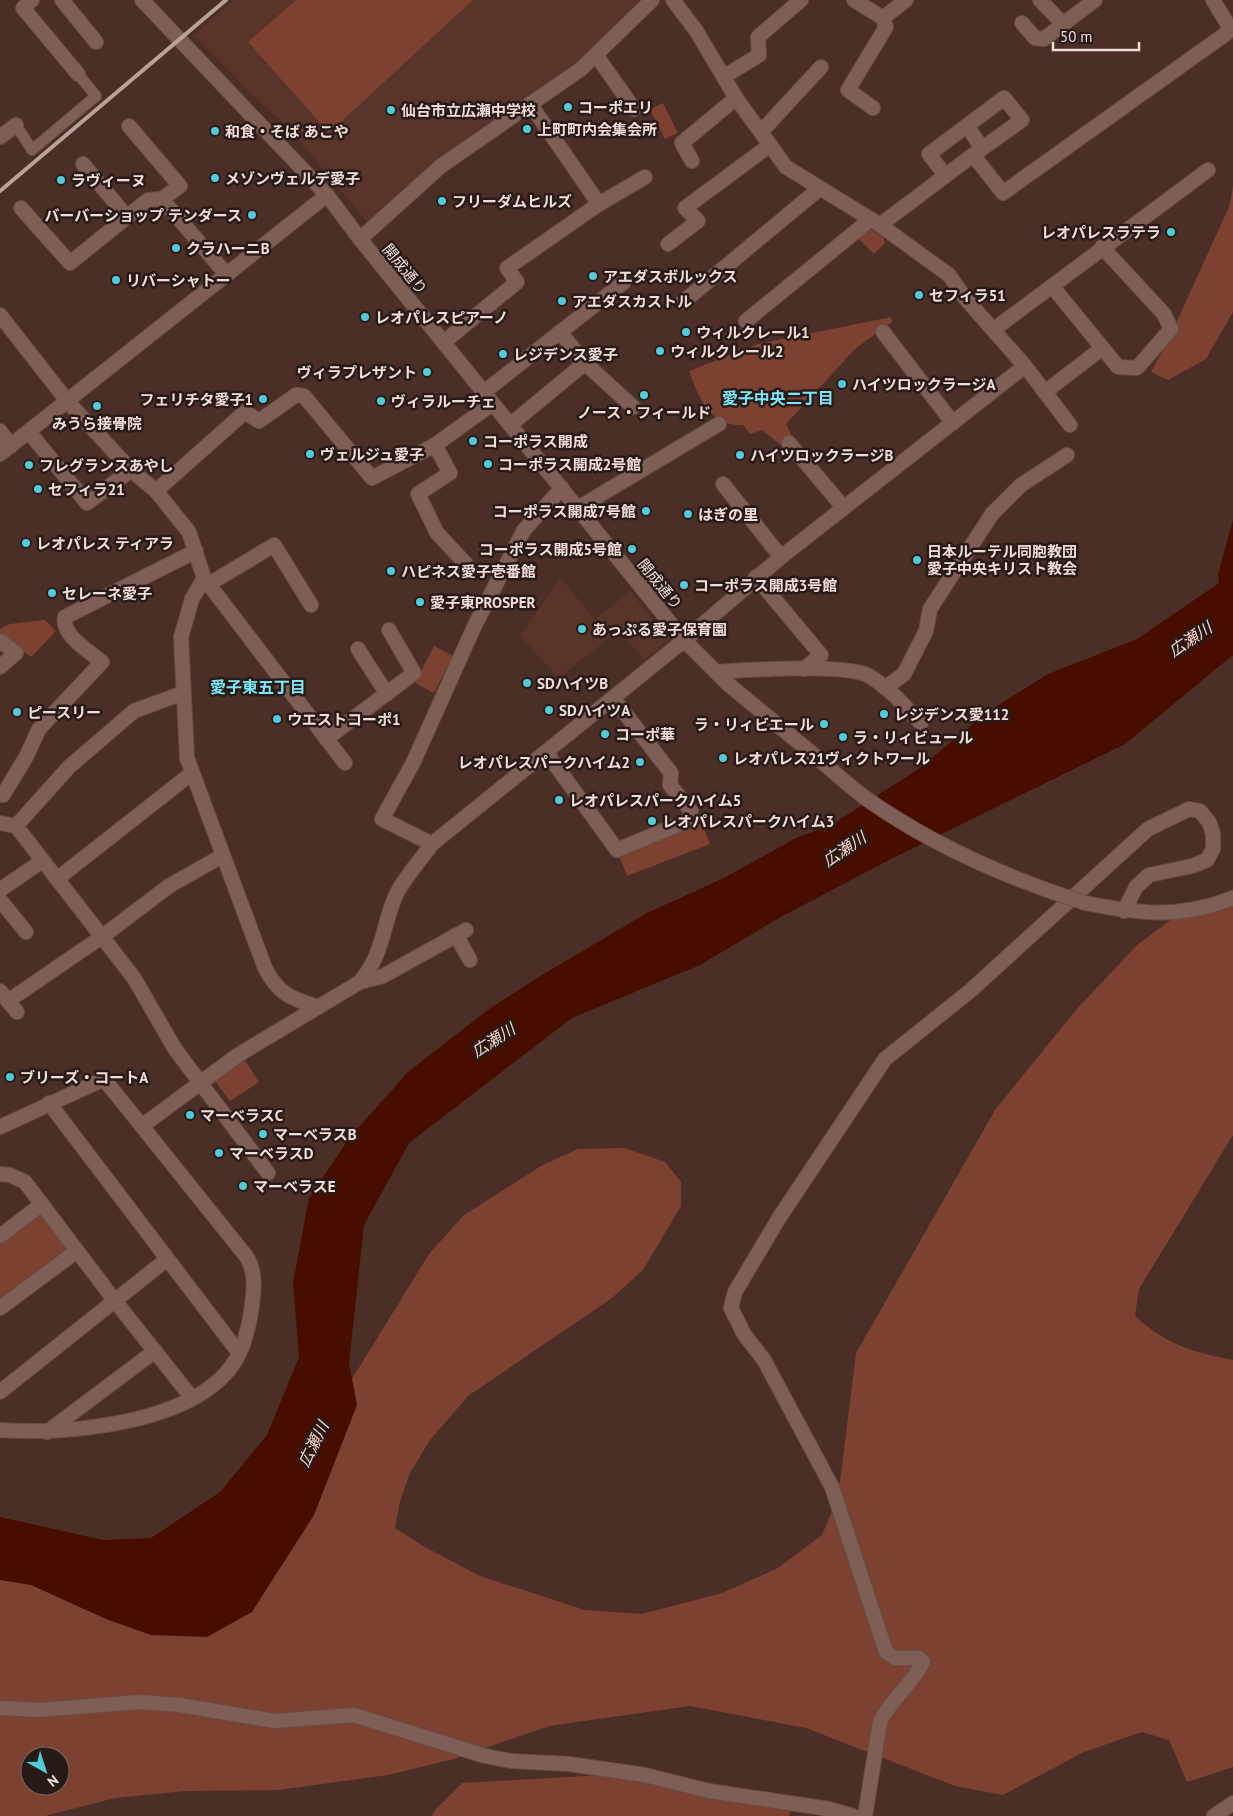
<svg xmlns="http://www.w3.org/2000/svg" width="1233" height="1816" font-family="'PT Sans','Noto Sans JP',sans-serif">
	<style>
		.built { fill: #58342a }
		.green { fill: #7c4130; fill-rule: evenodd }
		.water { fill: #470e00 }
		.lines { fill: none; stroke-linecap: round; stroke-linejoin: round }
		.pedestrian-casing { stroke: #664e47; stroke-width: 12 }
		.minor-casing { stroke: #664e47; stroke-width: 16 }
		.tertiary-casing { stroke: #664e47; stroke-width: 16 }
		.pedestrian { stroke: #7f5f55; stroke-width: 10 }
		.minor { stroke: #7f5f55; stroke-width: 14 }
		.tertiary { stroke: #7f5f55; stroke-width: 14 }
		.rail { stroke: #b8a29b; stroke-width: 4 }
		.tertiary-bridge-casing { stroke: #664e47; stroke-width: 16; stroke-linecap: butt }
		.tertiary-bridge { stroke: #7f5f55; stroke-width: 14 }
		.poi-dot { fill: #52cbd9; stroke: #281b17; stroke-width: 2 }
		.labels { text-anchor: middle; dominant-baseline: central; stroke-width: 5; stroke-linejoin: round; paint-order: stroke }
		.poi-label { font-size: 15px; font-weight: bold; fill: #f0ddd7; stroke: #281b17; text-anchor: start }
		.street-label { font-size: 15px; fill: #f0ddd7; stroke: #281b17 }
		.neighbourhood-label { font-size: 16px; font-weight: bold; fill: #7ce6f4; stroke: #281b17 }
		.water-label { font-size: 16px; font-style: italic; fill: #fcd4c8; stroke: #281b17 }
	</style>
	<rect width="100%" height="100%" fill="#4b2f26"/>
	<g class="built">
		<path d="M 233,0 L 646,0 L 575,69 L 369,224 L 288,127 L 250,92 L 194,35 Z"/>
		<path d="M 561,578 L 595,620 L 630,591 L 669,640 L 644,660 L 620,630 L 558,678 L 520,635 Z"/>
	</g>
	<g class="green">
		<path d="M 296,0 L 473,0 L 329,133 L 248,42 Z"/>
		<path d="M 663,103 L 678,133 L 665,139 L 650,109 Z"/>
		<path d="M 1233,187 L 1233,312 L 1206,359 L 1168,380 L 1151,372 L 1167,343 L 1229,207 Z"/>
		<path d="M 865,230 L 872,230 L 883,237 L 885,243 L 874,254 L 857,237 Z"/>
		<path d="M 891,317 L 892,322 L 856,348 L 786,424 L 792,436 L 781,445 L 762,430 L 750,434 L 743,425 C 710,427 699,398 689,371 L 758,344 Z"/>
		<path d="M 45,620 L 56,631 L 31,657 L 0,633 L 0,629 L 10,624 Z"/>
		<path d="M 434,646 L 453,656 L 434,693 L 415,683 Z"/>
		<path d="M 702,823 L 710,844 L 627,876 L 619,856 Z"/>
		<path d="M 1233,889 L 1233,1135 L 1139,1289 L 1135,1316 C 1167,1345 1192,1352 1233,1360 L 1233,1767 L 1187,1782 L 1169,1740 L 1142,1732 L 1084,1752 L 1003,1795 L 955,1786 L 806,1728 L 690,1706 L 549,1726 L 454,1759 L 388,1775 L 278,1790 L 186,1791 L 115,1798 L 45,1816 L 0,1816 L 0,1521 L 136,1555 L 236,1498 L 347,1387 L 429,1254 L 464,1215 L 541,1166 L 578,1149 L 624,1148 L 665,1162 L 681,1182 L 681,1206 L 643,1270 L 612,1298 L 468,1396 L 430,1440 L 410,1473 L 400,1501 L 395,1528 L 423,1546 L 480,1576 L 585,1610 L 642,1614 L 722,1593 L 778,1568 L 822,1535 L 838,1498 L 856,1353 L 995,1110 L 1075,1011 L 1136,946 L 1177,915 L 1196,909 ZM 30,1756 L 60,1756 L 60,1786 L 30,1786 Z"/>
		<path d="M 242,1056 L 259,1082 L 230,1101 L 215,1081 Z"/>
		<path d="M 38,1210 L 69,1251 L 0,1303 L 0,1239 Z"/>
		<path d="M 603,1775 L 791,1806 L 789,1816 L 432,1816 L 435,1810 L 462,1783 Z"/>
	</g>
	<path class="water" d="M 1233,520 L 1233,655 L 1125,744 L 889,860 L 779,918 L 700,965 L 572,1018 L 409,1143 L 364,1225 L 349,1363 L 357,1405 L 314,1515 L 252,1612 L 207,1637 L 151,1635 L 106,1619 L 31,1585 L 0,1580 L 0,1517 L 103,1540 L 151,1538 L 220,1492 L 267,1435 L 299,1357 L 293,1283 L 309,1198 L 350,1137 L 408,1072 L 489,1009 L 542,975 L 647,913 L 724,878 L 796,838 L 831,825 L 917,770 L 989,711 L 1048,674 L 1137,639 L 1219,583 L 1218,574 Z"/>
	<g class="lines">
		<g class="pedestrian-casing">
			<path id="pedestrian" d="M 16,125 L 32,150 L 96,96 L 78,74"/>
		</g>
		<g class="minor-casing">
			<g id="minor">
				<path d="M 32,0 L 23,8 L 78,74"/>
				<path d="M 62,0 L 96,42"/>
				<path d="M 854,0 L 883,18 L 906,0"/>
				<path d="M 1040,0 L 1063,24 L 1095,0"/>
				<path d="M 1022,23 L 1035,38 L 1044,39 L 1063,24"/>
				<path d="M 596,55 L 634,109"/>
				<path d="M 725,76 L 759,55 L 758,37 L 801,0"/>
				<path d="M 873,108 L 848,90 L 886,27 L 883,18"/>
				<path d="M 129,126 L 180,186 L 162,199 L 227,275"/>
				<path d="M 967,126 L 982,148"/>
				<path d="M 761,132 L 821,67"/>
				<path d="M 0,137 L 16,125"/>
				<path d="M 692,161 L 682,143 L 736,98"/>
				<path d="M 83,164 L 127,217"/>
				<path d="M 945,175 L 929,154 L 1004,98 L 1022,120 L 973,155"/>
				<path d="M 599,204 L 645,177"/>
				<path d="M 21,208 L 70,263 L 148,200 L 162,199"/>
				<path d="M 880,225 L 973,155 L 1003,193 L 1231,30 L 1213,0"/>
				<path d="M 360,239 L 441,166 L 581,69 L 652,0"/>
				<path d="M 668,244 L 698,221 L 685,208 L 770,145"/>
				<path d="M 1052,286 L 1118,367 L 1137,368 L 1171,329 L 1164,314 L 1102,247"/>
				<path d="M 683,302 L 819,189"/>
				<path d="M 0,315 L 68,402 L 131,470 L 156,491 L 189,532 L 204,578 L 192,599 L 181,637 L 187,758 L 265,968 C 278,994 292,999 318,1007"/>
				<path d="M 746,321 L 871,219"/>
				<path d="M 993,330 L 1208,170"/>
				<path d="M 560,332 L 585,363"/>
				<path d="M 883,332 L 953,423"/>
				<path d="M 444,342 L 517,282 L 507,268 L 599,204 L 530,104"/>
				<path d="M 1025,366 L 1070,425"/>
				<path d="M 484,392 L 624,282"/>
				<path d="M 1045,392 L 1101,349"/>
				<path d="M 510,425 L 585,363 L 633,407"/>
				<path d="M 0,431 L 11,446"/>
				<path d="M 29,432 L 87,503 L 131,470"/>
				<path d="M 789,443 L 844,508"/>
				<path d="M 435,445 L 450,473 L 418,494 L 437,533 L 466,564"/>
				<path d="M 0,454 L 327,195"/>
				<path d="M 723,484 L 781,557"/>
				<path d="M 562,488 L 524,530 L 474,627 L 413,763 L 382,819 L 432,844 L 687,638 L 781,557 L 1025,366 L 965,298 L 949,275 L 880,225 L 786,167 L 736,98 L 697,32 L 673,0"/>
				<path d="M 156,491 L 245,412 L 259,421 L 296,395 L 304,396 L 372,478 L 435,445 L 492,404"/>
				<path d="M 578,508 L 719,424"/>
				<path d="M 756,577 L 821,655 L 804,669"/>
				<path d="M 204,578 L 345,763"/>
				<path d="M 209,584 L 274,545 L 311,605"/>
				<path d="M 0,641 L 16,653 L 0,667"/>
				<path d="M 358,649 L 387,694"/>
				<path d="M 716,672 C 746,670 846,663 869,676 C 889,687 905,707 921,723"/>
				<path d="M 885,688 L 904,674 L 926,631 L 930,609 L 992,514 L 1021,485 L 1067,455"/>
				<path d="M 326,739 L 414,673 L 389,630"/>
				<path d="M 546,752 L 617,850 L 687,821 L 691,811 L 670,785 L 671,773 L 613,698"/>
				<path d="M 3,795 L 26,757 L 39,729 L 102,662 C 89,651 61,635 65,617 L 196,551"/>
				<path d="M 0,823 L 16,826 L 69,767 L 134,711 L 183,693"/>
				<path d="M 16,826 L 134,978 L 175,1049 L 268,1173"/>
				<path d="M 57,879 L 192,773"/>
				<path d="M 0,890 L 42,861"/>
				<path d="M 0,900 L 26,932"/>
				<path d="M 456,935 L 470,960"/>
				<path d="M 360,982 L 383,976 L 466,930"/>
				<path d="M 0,991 L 17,1012"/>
				<path d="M 8,1001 L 103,936 L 169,886 L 222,856"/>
				<path d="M 49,1103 L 239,1353"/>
				<path d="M 142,1126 L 238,1055 L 360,982 C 383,954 382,929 395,897 C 403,879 420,861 432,844"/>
				<path d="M 0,1127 L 104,1079 L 246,1256 C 258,1273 253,1299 250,1318 C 247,1333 243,1349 235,1361 C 196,1424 66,1435 0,1430"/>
				<path d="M 0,1174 L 10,1175 L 25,1182 L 115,1301 L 192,1398"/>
				<path d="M 0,1236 L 42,1204"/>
				<path d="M 0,1308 L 77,1251"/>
				<path d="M 0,1392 L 166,1260"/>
				<path d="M 47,1432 L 155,1351"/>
				<path d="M 0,1708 L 39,1710 L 140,1702 L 180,1705 L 275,1721 L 354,1715 L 485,1756 L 511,1761 L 569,1764 L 645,1775 L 709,1791 L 829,1809 L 853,1816"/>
				<path d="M 865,1816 L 880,1722 C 890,1700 912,1685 923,1662 L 919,1658 L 895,1658 L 886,1652 L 832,1487 L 764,1360 L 744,1334 L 731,1308 L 735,1292 L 779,1218 L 885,1059 L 970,991 L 1148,829 L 1189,809 L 1200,811 L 1209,822 L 1213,834 L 1213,849 L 1207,860 L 1192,866 L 1149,875 L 1136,887 L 1124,911"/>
				<path d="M 1214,1816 L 1233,1803"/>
			</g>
		</g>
		<g class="tertiary-casing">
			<g id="tertiary">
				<path d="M 142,0 L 327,195 L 360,239 L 684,640 L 728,684 L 820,760"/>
				<path d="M 1085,903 C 1140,914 1180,919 1233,898"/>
			</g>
		</g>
		<use href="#pedestrian" class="pedestrian"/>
		<use href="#minor" class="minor"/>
		<use href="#tertiary" class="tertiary"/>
		<path class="rail" d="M 0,191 L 226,0"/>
		<g class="tertiary-bridge-casing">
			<path id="tertiary-bridge" d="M 820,760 C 835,773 849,786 864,797 C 931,845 1007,878 1085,903"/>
		</g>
		<use href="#tertiary-bridge" class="tertiary-bridge"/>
	</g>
	<g class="poi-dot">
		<circle cx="568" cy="107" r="5"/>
		<circle cx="391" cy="110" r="5"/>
		<circle cx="527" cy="129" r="5"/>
		<circle cx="215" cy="131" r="5"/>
		<circle cx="215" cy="178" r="5"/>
		<circle cx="61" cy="180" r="5"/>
		<circle cx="442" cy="201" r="5"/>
		<circle cx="252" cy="215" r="5"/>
		<circle cx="1171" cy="232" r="5"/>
		<circle cx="176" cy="248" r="5"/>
		<circle cx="593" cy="276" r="5"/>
		<circle cx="116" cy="280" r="5"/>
		<circle cx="919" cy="295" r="5"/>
		<circle cx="562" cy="301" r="5"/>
		<circle cx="365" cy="317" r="5"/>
		<circle cx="686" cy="332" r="5"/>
		<circle cx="660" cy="351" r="5"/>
		<circle cx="503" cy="354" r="5"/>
		<circle cx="427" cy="372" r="5"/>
		<circle cx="842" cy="384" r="5"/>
		<circle cx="644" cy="395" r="5"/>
		<circle cx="263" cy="399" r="5"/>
		<circle cx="381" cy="401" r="5"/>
		<circle cx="97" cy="406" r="5"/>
		<circle cx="473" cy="441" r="5"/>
		<circle cx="310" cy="454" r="5"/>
		<circle cx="740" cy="455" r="5"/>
		<circle cx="488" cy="464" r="5"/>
		<circle cx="29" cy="465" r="5"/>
		<circle cx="38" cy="489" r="5"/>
		<circle cx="646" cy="511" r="5"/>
		<circle cx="688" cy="514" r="5"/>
		<circle cx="26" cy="543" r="5"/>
		<circle cx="632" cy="549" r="5"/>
		<circle cx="917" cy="560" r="5"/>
		<circle cx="391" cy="571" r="5"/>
		<circle cx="684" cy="585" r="5"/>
		<circle cx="52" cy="593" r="5"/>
		<circle cx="420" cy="602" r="5"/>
		<circle cx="582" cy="629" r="5"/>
		<circle cx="527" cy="683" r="5"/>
		<circle cx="549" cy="710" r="5"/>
		<circle cx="17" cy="712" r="5"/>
		<circle cx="884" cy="714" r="5"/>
		<circle cx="277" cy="719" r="5"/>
		<circle cx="824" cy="724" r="5"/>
		<circle cx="605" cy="734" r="5"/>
		<circle cx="843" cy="737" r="5"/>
		<circle cx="723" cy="758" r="5"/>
		<circle cx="640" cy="762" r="5"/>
		<circle cx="559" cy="800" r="5"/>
		<circle cx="652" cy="821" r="5"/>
		<circle cx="10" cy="1077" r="5"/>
		<circle cx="190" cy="1115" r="5"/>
		<circle cx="263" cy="1134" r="5"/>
		<circle cx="219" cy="1153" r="5"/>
		<circle cx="243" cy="1186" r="5"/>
	</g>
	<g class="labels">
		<g class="poi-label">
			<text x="578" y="107">コーポエリ</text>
			<text x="401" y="110">仙台市立広瀬中学校</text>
			<text x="537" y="129">上町町内会集会所</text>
			<text x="225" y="131">和食・そば あこや</text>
			<text x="225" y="178">メゾンヴェルデ愛子</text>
			<text x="71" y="180">ラヴィーヌ</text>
			<text x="452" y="201">フリーダムヒルズ</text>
			<text x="242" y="215" text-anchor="end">バーバーショップ テンダース</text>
			<text x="1161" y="232" text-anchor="end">レオパレスラテラ</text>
			<text x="186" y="248">クラハーニB</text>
			<text x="603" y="276">アエダスボルックス</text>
			<text x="126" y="280">リバーシャトー</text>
			<text x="929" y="295">セフィラ51</text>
			<text x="572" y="301">アエダスカストル</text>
			<text x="375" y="317">レオパレスピアーノ</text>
			<text x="696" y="332">ウィルクレール1</text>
			<text x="670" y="351">ウィルクレール2</text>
			<text x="513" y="354">レジデンス愛子</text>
			<text x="417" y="372" text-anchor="end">ヴィラプレザント</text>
			<text x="852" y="384">ハイツロックラージA</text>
			<text x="253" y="399" text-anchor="end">フェリチタ愛子1</text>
			<text x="391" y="401">ヴィラルーチェ</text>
			<text x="644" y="412" text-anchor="middle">ノース・フィールド</text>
			<text x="97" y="423" text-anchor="middle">みうら接骨院</text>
			<text x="483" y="441">コーポラス開成</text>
			<text x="320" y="454">ヴェルジュ愛子</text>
			<text x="750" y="455">ハイツロックラージB</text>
			<text x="498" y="464">コーポラス開成2号館</text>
			<text x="39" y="465">フレグランスあやし</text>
			<text x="48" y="489">セフィラ21</text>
			<text x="636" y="511" text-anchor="end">コーポラス開成7号館</text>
			<text x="698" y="514">はぎの里</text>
			<text x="36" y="543">レオパレス ティアラ</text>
			<text x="622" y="549" text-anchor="end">コーポラス開成5号館</text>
			<text x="927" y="551">日本ルーテル同胞教団<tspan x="927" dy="17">愛子中央キリスト教会</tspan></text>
			<text x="401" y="571">ハピネス愛子壱番館</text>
			<text x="694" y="585">コーポラス開成3号館</text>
			<text x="62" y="593">セレーネ愛子</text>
			<text x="430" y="602">愛子東PROSPER</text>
			<text x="592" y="629">あっぷる愛子保育園</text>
			<text x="537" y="683">SDハイツB</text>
			<text x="559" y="710">SDハイツA</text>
			<text x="27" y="712">ピースリー</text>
			<text x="894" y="714">レジデンス愛112</text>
			<text x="287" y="719">ウエストコーポ1</text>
			<text x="814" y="724" text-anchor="end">ラ・リィビエール</text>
			<text x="615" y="734">コーポ華</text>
			<text x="853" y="737">ラ・リィビュール</text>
			<text x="733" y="758">レオパレス21ヴィクトワール</text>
			<text x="630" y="762" text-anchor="end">レオパレスパークハイム2</text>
			<text x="569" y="800">レオパレスパークハイム5</text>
			<text x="662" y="821">レオパレスパークハイム3</text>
			<text x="20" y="1077">ブリーズ・コートA</text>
			<text x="200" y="1115">マーベラスC</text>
			<text x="273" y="1134">マーベラスB</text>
			<text x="229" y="1153">マーベラスD</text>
			<text x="253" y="1186">マーベラスE</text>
		</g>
		<g class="street-label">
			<text transform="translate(405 269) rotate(51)">開成通り</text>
			<text transform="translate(660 584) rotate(51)">開成通り</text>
		</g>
		<g class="neighbourhood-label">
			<text x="778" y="398">愛子中央二丁目</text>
			<text x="258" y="687">愛子東五丁目</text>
		</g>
		<g class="water-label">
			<text transform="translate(1190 639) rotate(-34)">広瀬川</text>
			<text transform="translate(844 849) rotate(-34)">広瀬川</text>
			<text transform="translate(493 1040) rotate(-33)">広瀬川</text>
			<text transform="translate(313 1444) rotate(-64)">広瀬川</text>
		</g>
	</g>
	<g transform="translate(45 1771) rotate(141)"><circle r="24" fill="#281b17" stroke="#786964"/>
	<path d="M0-4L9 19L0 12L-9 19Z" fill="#52cbd9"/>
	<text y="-8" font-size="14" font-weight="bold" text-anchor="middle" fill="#f0ddd7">N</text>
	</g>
	<path d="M1053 42v8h86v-8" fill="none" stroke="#f0ddd7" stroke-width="2.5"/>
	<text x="1060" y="42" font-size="15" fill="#f0ddd7" stroke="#281b17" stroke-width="4" paint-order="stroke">50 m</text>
</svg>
